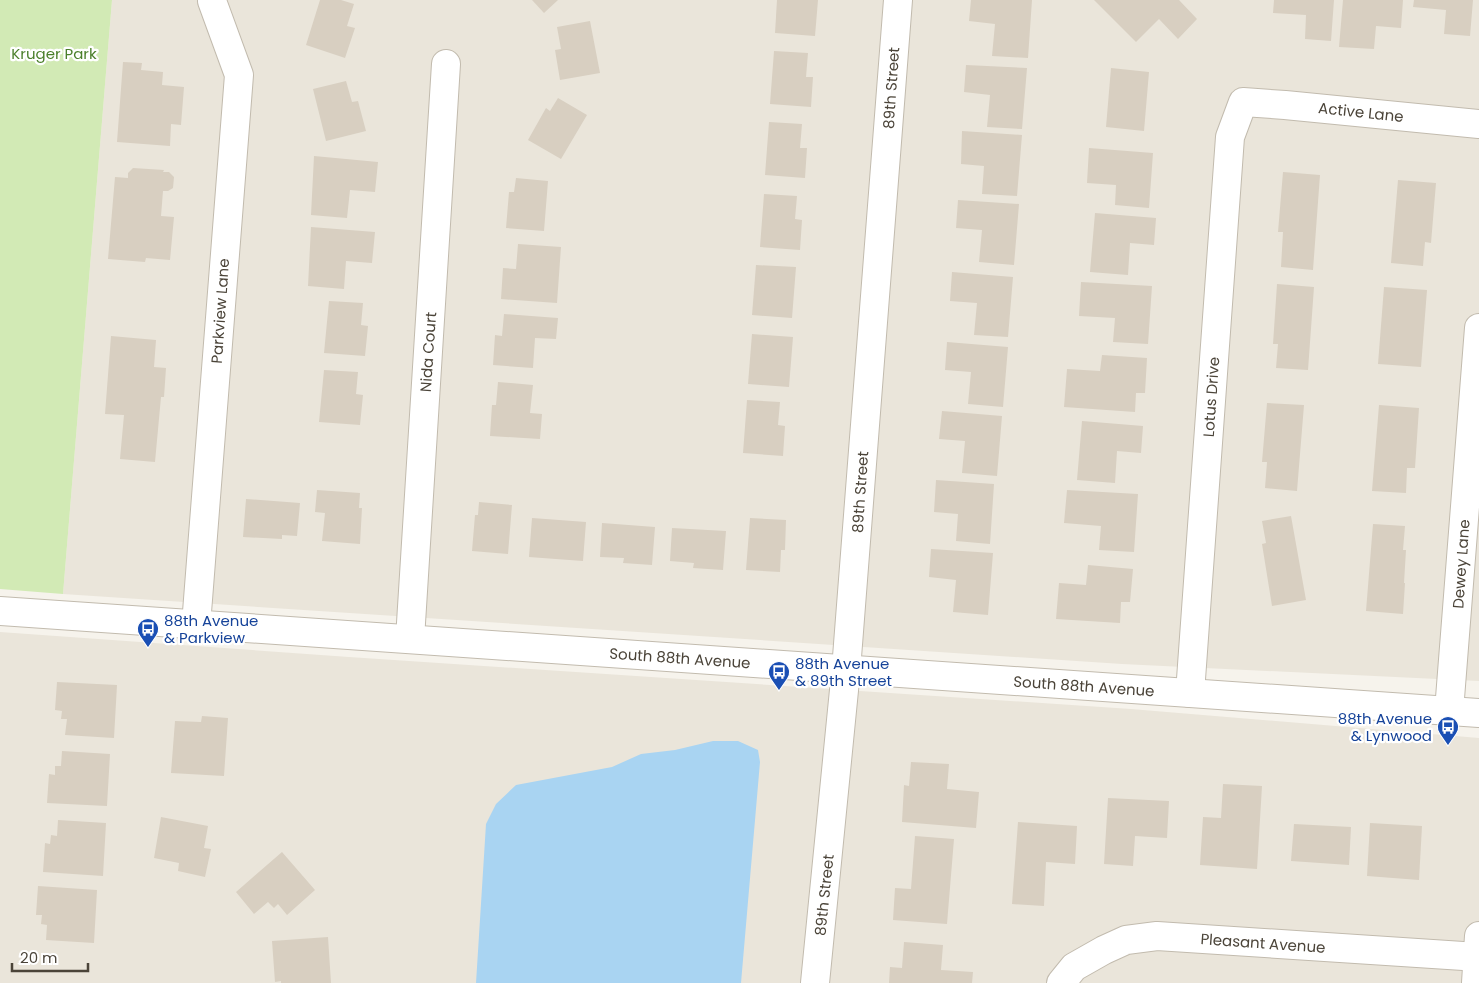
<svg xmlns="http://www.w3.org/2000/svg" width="1479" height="983" font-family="Poppins,sans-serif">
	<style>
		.residential { fill: #eae5da }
		.green { fill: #d2eab5 }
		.water { fill: #a9d4f2 }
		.building { fill: #d8cfc1 }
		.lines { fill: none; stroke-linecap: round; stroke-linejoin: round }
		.minor-casing { stroke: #c2bbae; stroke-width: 30 }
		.tertiary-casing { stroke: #c2bbae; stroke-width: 30 }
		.minor { stroke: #fff; stroke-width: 28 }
		.tertiary { stroke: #fff; stroke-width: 28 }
		.labels { text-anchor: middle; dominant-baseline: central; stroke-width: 4.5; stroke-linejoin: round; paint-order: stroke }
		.park-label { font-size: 15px; fill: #4a7f2a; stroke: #fff }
		.street-label { font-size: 15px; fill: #4b4439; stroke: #fff }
		.transit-label { font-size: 15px; fill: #164399; stroke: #fff; text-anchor: start }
	</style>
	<rect width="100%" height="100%" fill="#f6f3ec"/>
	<g class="residential">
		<path d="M 112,0 L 1479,0 L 1479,681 L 1122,664 L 63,594 Z"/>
		<path d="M 0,632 L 349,657 L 1131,709 L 1479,738 L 1479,983 L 0,983 Z"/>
	</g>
	<path class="green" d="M 0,0 L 112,0 L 63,594 L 0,589 Z"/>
	<path class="water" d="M 713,741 L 738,741 L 758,750 L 760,762 L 741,983 L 476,983 L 486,824 L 496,804 L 516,785 L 612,767 L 641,754 L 675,750 Z"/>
	<g class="building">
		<path d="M 320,0 L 341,0 L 354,4 L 347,26 L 355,28 L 345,58 L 306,45 Z"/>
		<path d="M 532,0 L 558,0 L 544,13 Z"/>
		<path d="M 777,0 L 818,0 L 815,36 L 775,33 Z"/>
		<path d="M 971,0 L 1032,0 L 1028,58 L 992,56 L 995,24 L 969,21 Z"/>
		<path d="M 1094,0 L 1179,0 L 1197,19 L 1178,39 L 1159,19 L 1136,42 Z"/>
		<path d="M 1274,0 L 1334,0 L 1331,41 L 1305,39 L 1306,15 L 1273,13 Z"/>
		<path d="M 1343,0 L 1403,0 L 1401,28 L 1376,26 L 1374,49 L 1339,47 Z"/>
		<path d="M 1414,0 L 1473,0 L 1470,36 L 1444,34 L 1446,10 L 1413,7 Z"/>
		<path d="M 590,21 L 600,73 L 560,80 L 555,50 L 561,49 L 557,27 Z"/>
		<path d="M 774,51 L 808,53 L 806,77 L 813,77 L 811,107 L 770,104 Z"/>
		<path d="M 123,62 L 142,63 L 141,70 L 163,72 L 162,85 L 184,87 L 181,125 L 171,124 L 170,146 L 117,142 Z"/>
		<path d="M 966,65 L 1027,68 L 1022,129 L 987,127 L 990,95 L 964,92 Z"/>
		<path d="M 1111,68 L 1149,72 L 1144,131 L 1106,127 Z"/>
		<path d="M 346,81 L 352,102 L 358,101 L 366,131 L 326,141 L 313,89 Z"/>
		<path d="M 558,98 L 587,115 L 561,159 L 528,140 L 546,108 L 550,111 Z"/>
		<path d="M 769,122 L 802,124 L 800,148 L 807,148 L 805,178 L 765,175 Z"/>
		<path d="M 962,131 L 1022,135 L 1017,196 L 982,194 L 984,166 L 961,164 Z"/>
		<path d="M 1089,148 L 1153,153 L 1149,208 L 1115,205 L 1116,185 L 1087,183 Z"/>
		<path d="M 314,156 L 378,162 L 375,192 L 350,190 L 347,218 L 311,215 Z"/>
		<path d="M 133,168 L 164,170 L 163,172 L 169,172 L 174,177 L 173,188 L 168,191 L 163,191 L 161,216 L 174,217 L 170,260 L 146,258 L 145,262 L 108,259 L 115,177 L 128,178 L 128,173 Z"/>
		<path d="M 1283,172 L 1320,175 L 1313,270 L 1281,267 L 1283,232 L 1278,232 Z"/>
		<path d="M 516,178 L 548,181 L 544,231 L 506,228 L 509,192 L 514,192 Z"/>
		<path d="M 1398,180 L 1436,183 L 1431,243 L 1425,242 L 1423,266 L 1391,263 Z"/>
		<path d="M 764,194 L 797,196 L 795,219 L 802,220 L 800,250 L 760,247 Z"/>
		<path d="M 958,200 L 1019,204 L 1014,265 L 979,262 L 982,230 L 956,228 Z"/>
		<path d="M 1095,213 L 1156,218 L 1154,245 L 1130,243 L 1128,275 L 1090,272 Z"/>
		<path d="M 311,227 L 375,232 L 372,263 L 346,261 L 344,289 L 308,286 Z"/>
		<path d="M 518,244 L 561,247 L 557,303 L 501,299 L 503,268 L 516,269 Z"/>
		<path d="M 756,265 L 796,267 L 792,318 L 752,315 Z"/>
		<path d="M 952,272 L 1013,277 L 1008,337 L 974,335 L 977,303 L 950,301 Z"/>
		<path d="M 1081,282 L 1152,286 L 1148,344 L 1113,342 L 1115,318 L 1079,316 Z"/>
		<path d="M 1277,284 L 1314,287 L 1308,370 L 1276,368 L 1278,344 L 1273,344 Z"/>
		<path d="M 1384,287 L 1427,290 L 1421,367 L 1378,364 Z"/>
		<path d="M 329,301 L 363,303 L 361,325 L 368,326 L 365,356 L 324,353 Z"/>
		<path d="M 504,314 L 558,318 L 556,339 L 535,338 L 533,368 L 493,365 L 495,335 L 502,336 Z"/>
		<path d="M 752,334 L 793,337 L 789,387 L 748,384 Z"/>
		<path d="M 111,336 L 156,340 L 154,367 L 166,368 L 164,397 L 161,397 L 155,462 L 120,459 L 124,415 L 105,414 Z"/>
		<path d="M 947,342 L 1008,347 L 1003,407 L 968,404 L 971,372 L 945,370 Z"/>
		<path d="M 1102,355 L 1147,358 L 1145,393 L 1136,393 L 1135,412 L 1064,407 L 1067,369 L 1100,371 Z"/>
		<path d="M 324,370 L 358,372 L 356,394 L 363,395 L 360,425 L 319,422 Z"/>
		<path d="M 498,382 L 533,385 L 530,413 L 542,414 L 540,439 L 490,436 L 492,405 L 496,405 Z"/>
		<path d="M 747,400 L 780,402 L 778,425 L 785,426 L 783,456 L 743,453 Z"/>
		<path d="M 1267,403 L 1304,405 L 1297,491 L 1265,488 L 1267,462 L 1262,462 Z"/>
		<path d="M 1379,405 L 1419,408 L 1415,468 L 1407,468 L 1406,493 L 1372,491 Z"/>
		<path d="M 942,411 L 1002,416 L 997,476 L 962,473 L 965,441 L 939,439 Z"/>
		<path d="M 1082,421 L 1143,426 L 1141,453 L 1117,451 L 1115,483 L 1077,480 Z"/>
		<path d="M 936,480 L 994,484 L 990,544 L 956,541 L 958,514 L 934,512 Z"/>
		<path d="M 317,490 L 360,493 L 359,508 L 362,508 L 360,544 L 322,541 L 325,513 L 315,512 Z"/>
		<path d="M 1067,490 L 1138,494 L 1134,552 L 1099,550 L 1101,526 L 1064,523 Z"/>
		<path d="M 246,499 L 300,503 L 297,536 L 282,535 L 282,539 L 243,537 Z"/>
		<path d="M 479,502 L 512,505 L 508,554 L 472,551 L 475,515 L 478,515 Z"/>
		<path d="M 1291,516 L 1306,600 L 1272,606 L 1262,544 L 1266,543 L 1262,521 Z"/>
		<path d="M 532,518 L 586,522 L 583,561 L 529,557 Z"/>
		<path d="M 750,518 L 786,520 L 785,550 L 781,550 L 780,572 L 746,570 Z"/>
		<path d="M 602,523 L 655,527 L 652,565 L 623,563 L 624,558 L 600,557 Z"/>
		<path d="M 1373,524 L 1405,526 L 1403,550 L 1406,550 L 1404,583 L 1405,583 L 1403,614 L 1366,611 Z"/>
		<path d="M 672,528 L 726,531 L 723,570 L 693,568 L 694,563 L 670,561 Z"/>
		<path d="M 931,549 L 993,553 L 988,615 L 953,612 L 956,580 L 929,577 Z"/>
		<path d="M 1088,565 L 1133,569 L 1130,602 L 1121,602 L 1120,623 L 1056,619 L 1059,583 L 1086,585 Z"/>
		<path d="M 57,682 L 117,685 L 114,738 L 65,735 L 67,719 L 61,719 L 62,711 L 55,710 Z"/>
		<path d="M 202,716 L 228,718 L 224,776 L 171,773 L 175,721 L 201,722 Z"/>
		<path d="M 62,751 L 110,754 L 107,806 L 47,803 L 49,774 L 55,775 L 55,766 L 61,766 Z"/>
		<path d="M 911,762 L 949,764 L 947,789 L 979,792 L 976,828 L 902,822 L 904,785 L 909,786 Z"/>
		<path d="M 1223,784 L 1262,786 L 1257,869 L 1200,865 L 1203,817 L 1221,818 Z"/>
		<path d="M 1108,798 L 1169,801 L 1167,838 L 1135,836 L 1133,866 L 1104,864 Z"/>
		<path d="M 161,817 L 208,826 L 204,848 L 211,849 L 205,877 L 178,871 L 179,863 L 154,858 Z"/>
		<path d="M 58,820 L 106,823 L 103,876 L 43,872 L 45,843 L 50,844 L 51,835 L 57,836 Z"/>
		<path d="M 1018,822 L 1077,826 L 1075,864 L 1046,862 L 1044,906 L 1012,904 Z"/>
		<path d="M 1370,823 L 1422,826 L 1419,880 L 1367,876 Z"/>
		<path d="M 1294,824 L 1351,827 L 1349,865 L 1291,861 Z"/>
		<path d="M 915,836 L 954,839 L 947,924 L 893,920 L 895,888 L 911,889 Z"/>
		<path d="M 282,852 L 315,890 L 287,915 L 278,904 L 274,908 L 268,902 L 254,914 L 236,892 Z"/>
		<path d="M 38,886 L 97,890 L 94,943 L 46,940 L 47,925 L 41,924 L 42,915 L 36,915 Z"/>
		<path d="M 328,937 L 331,983 L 281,983 L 281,981 L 275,982 L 272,941 Z"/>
		<path d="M 904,942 L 943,945 L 941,970 L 973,972 L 972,983 L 889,983 L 890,967 L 902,968 Z"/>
	</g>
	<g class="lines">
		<g class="minor-casing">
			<g id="minor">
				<path d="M 196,625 L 239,75 L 212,1"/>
				<path d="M 410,639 L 446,64"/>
				<path d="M 1190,693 L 1230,137 L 1243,102 L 1285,105 L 1479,124"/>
				<path d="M 1449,711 L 1479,328"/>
				<path d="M 815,983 L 846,670 L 898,0"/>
				<path d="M 1061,983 L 1074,967 L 1104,950 L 1126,940 L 1157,936 L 1479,957"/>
				<path d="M 1476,983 L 1479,936"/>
			</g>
		</g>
		<g class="tertiary-casing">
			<path id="tertiary" d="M 0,611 L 1479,713"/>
		</g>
		<use href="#minor" class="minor"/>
		<use href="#tertiary" class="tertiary"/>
	</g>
	<defs>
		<g id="bus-pin" transform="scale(1.125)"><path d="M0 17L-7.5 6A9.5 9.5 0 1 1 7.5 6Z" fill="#1a4fb4" stroke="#fff"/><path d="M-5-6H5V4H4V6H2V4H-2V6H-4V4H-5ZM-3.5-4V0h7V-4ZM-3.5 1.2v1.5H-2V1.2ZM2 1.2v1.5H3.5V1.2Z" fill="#fff"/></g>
	</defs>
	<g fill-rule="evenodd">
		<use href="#bus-pin" x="148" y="629"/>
		<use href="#bus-pin" x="779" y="672"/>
		<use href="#bus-pin" x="1448" y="727"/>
	</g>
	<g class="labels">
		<g class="park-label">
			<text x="54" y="53">Kruger Park</text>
		</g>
		<g class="street-label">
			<text transform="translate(891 88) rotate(-86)">89th Street</text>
			<text transform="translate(1361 112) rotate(6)">Active Lane</text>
			<text transform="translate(220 311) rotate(-86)">Parkview Lane</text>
			<text transform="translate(428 352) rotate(-86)">Nida Court</text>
			<text transform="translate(1211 397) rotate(-86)">Lotus Drive</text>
			<text transform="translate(860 492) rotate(-86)">89th Street</text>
			<text transform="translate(1461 564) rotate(-86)">Dewey Lane</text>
			<text transform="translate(680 658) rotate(4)">South 88th Avenue</text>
			<text transform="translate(1084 686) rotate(4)">South 88th Avenue</text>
			<text transform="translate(824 895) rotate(-84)">89th Street</text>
			<text transform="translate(1263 943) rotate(4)">Pleasant Avenue</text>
		</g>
		<g class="transit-label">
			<text x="164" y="620">88th Avenue<tspan x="164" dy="17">&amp; Parkview</tspan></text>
			<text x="795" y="663">88th Avenue<tspan x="795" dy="17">&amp; 89th Street</tspan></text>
			<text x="1432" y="718" text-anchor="end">88th Avenue<tspan x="1432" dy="17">&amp; Lynwood</tspan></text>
		</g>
	</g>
	<path d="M12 963v8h76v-8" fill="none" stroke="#4b4439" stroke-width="2.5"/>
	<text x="20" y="963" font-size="15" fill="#4b4439" stroke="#ffffff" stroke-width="4" paint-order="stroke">20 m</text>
</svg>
